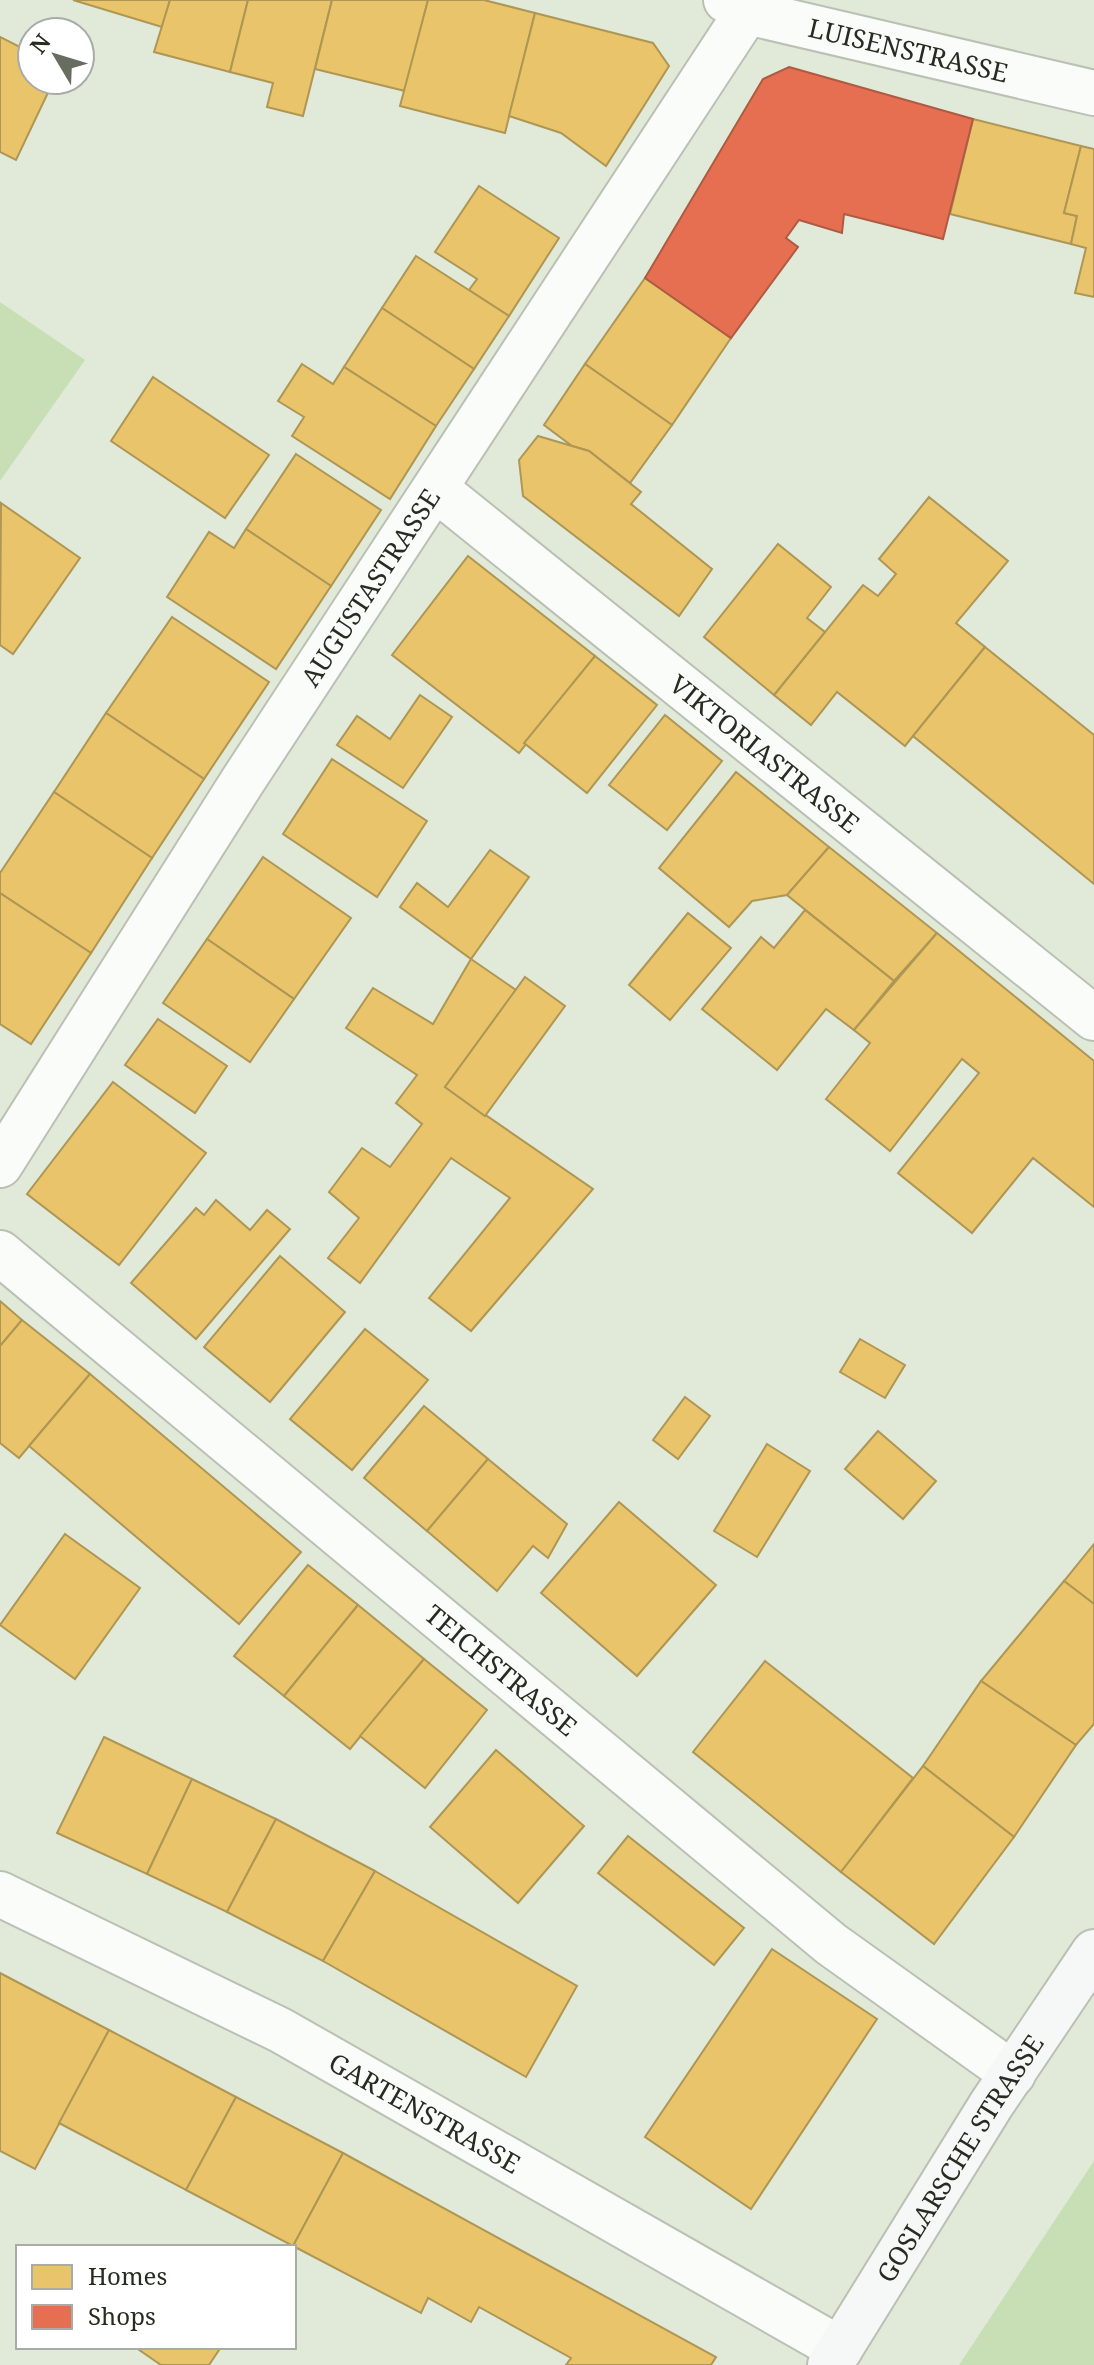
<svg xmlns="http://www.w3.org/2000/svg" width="1094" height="2365" font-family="'Noto Serif',serif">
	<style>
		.green { fill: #c8deb4 }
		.homes { fill: #e9c46a; stroke: #ae9654; stroke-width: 2 }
		.shops { fill: #e76f51; stroke: #ad5b43; stroke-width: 2 }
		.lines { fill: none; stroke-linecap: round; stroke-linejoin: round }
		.street-casing { stroke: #bac1b4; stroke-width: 48 }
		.secondary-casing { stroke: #bac1b4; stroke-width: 48 }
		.street { stroke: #fafcf9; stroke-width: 44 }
		.secondary { stroke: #f5f8f7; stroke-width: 44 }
		.labels { text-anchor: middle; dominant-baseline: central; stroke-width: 8; stroke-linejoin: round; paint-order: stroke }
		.street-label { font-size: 26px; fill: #262c21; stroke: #fff }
	</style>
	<rect width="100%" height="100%" fill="#e1ead9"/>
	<g class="green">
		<path d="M 0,302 L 85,360 L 0,481 Z"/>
		<path d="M 1094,2161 L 1094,2365 L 959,2365 Z"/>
	</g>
	<g class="homes">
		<path d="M 73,0 L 170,0 L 162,27 Z"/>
		<path d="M 170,0 L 248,0 L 230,72 L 154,52 Z"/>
		<path d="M 248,0 L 332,0 L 303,116 L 267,107 L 273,83 L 230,72 Z"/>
		<path d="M 332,0 L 428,0 L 405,91 L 315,69 Z"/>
		<path d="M 428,0 L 484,0 L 535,13 L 505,133 L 400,106 Z"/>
		<path d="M 535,13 L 653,43 L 669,66 L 606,166 L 561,133 L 509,116 Z"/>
		<path d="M 0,37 L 32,53 L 32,80 L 54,80 L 16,160 L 0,152 Z"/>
		<path d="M 973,119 L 1081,146 L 1064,213 L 1077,216 L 1071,244 L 950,214 Z"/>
		<path d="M 1081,146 L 1094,149 L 1094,297 L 1075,293 L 1086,248 L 1071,244 L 1077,216 L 1064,213 Z"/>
		<path d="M 479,186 L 559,238 L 509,316 L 469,290 L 477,279 L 435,252 Z"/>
		<path d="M 416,256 L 509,316 L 474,369 L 382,308 Z"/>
		<path d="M 645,278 L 731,338 L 672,425 L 585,364 Z"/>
		<path d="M 382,308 L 474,369 L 436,426 L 344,367 Z"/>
		<path d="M 302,364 L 333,384 L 344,367 L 436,426 L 390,499 L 292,436 L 304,417 L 278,401 Z"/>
		<path d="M 585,364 L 672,425 L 630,483 L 589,451 L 572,446 L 544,425 Z"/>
		<path d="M 153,377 L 269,455 L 225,518 L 111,441 Z"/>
		<path d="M 538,436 L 589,451 L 641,492 L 631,504 L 712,569 L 679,616 L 523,496 L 519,460 Z"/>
		<path d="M 296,454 L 381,510 L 331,586 L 246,529 Z"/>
		<path d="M 929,497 L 1008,561 L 956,623 L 985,647 L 905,746 L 837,692 L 811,725 L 774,695 L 863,585 L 878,596 L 896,574 L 879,559 Z"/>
		<path d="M 1,503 L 80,558 L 13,654 L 0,645 Z"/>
		<path d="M 246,529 L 331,586 L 276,669 L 167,597 L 209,532 L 234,548 Z"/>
		<path d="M 778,544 L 831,587 L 807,618 L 825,632 L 774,695 L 704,637 Z"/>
		<path d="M 468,556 L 595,656 L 519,753 L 392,655 Z"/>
		<path d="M 172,617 L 269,682 L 204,779 L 106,713 Z"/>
		<path d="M 985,647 L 1094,735 L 1094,884 L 913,736 Z"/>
		<path d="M 595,656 L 657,705 L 587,793 L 524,743 Z"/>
		<path d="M 420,695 L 452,717 L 403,788 L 337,745 L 357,716 L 390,739 Z"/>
		<path d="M 106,713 L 204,779 L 152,858 L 54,792 Z"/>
		<path d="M 665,715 L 722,761 L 667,830 L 609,785 Z"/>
		<path d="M 332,759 L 427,821 L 377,897 L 283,834 Z"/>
		<path d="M 736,772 L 829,847 L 787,895 L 752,901 L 729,927 L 659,868 Z"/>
		<path d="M 54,792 L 152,858 L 91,953 L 0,893 L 0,873 Z"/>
		<path d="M 829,847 L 937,933 L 894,981 L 787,895 Z"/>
		<path d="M 490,850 L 529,877 L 471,959 L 400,907 L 417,883 L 448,907 Z"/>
		<path d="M 263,857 L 351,918 L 294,999 L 207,939 Z"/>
		<path d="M 0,893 L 91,953 L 31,1044 L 0,1024 Z"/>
		<path d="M 805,910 L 894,981 L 854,1030 L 826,1009 L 777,1070 L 702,1009 L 761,937 L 774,948 Z"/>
		<path d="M 688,913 L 731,948 L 670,1020 L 629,985 Z"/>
		<path d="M 937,933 L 1094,1061 L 1094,1207 L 1033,1158 L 972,1233 L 898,1173 L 979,1073 L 962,1059 L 890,1151 L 826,1099 L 870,1043 L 854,1030 Z"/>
		<path d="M 207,939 L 294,999 L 250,1062 L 163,1003 Z"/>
		<path d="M 471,959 L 516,990 L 445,1087 L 593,1189 L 471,1331 L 429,1298 L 510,1198 L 451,1158 L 360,1283 L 328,1258 L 359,1218 L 329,1192 L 362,1148 L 390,1167 L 422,1124 L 396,1103 L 417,1075 L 346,1028 L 373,988 L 433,1024 Z"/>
		<path d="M 525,977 L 565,1006 L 485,1116 L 445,1087 Z"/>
		<path d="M 158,1019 L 227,1066 L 195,1113 L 125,1065 Z"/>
		<path d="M 113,1082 L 206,1153 L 119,1265 L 27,1194 Z"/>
		<path d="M 216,1200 L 250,1230 L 267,1210 L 290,1229 L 196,1339 L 131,1283 L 196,1208 L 204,1215 Z"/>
		<path d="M 280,1256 L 345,1312 L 270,1402 L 204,1347 Z"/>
		<path d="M 0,1301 L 22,1320 L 0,1346 Z"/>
		<path d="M 22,1320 L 90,1374 L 19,1458 L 0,1443 L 0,1346 Z"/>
		<path d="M 365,1329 L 428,1380 L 352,1470 L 290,1419 Z"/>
		<path d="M 860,1339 L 905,1365 L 885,1398 L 840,1372 Z"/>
		<path d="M 90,1374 L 301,1552 L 239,1624 L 29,1446 Z"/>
		<path d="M 685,1397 L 710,1416 L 678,1459 L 653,1440 Z"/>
		<path d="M 424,1406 L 488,1459 L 427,1531 L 364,1478 Z"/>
		<path d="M 878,1431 L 936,1481 L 903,1519 L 845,1469 Z"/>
		<path d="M 767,1444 L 810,1471 L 757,1557 L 714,1531 Z"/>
		<path d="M 488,1459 L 567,1524 L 548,1558 L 533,1546 L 497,1591 L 427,1531 Z"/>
		<path d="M 619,1502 L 716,1585 L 637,1676 L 541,1593 Z"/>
		<path d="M 65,1534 L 140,1588 L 75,1679 L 0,1625 Z"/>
		<path d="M 1094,1544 L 1094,1604 L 1064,1581 Z"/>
		<path d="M 308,1565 L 358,1605 L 284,1696 L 234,1656 Z"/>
		<path d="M 1064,1581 L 1094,1604 L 1094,1724 L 1076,1745 L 981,1681 Z"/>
		<path d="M 358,1605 L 424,1659 L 350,1749 L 284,1696 Z"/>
		<path d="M 424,1659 L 487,1710 L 425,1788 L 360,1736 Z"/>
		<path d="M 765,1661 L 913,1778 L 841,1872 L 693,1752 Z"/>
		<path d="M 981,1681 L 1076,1745 L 1014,1837 L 923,1766 Z"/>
		<path d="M 104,1737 L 192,1779 L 147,1874 L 57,1833 Z"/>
		<path d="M 496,1750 L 584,1826 L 518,1903 L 430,1827 Z"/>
		<path d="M 923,1766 L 1014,1837 L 934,1944 L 841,1872 Z"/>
		<path d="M 192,1779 L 276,1819 L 227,1912 L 147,1874 Z"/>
		<path d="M 276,1819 L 375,1871 L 323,1961 L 227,1912 Z"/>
		<path d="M 628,1836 L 744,1928 L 714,1965 L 598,1873 Z"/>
		<path d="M 375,1871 L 577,1986 L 526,2077 L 323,1961 Z"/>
		<path d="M 772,1949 L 877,2019 L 751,2209 L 645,2137 Z"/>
		<path d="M 0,1973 L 109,2030 L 35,2169 L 0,2151 Z"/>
		<path d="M 109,2030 L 236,2097 L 186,2190 L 59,2123 Z"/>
		<path d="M 236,2097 L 343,2153 L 293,2246 L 186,2190 Z"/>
		<path d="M 343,2153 L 716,2357 L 711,2365 L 566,2365 L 571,2358 L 479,2307 L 471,2322 L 428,2298 L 421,2313 L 293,2246 Z"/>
		<path d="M 135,2347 L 221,2347 L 209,2365 L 161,2365 Z"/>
	</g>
	<path class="shops" d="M 789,67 L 973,119 L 943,239 L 844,214 L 842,233 L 799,220 L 786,238 L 798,247 L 731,338 L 645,278 L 763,79 Z"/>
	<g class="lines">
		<g class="street-casing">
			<g id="street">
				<path id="s1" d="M 726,0 L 747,12 L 1094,93"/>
				<path id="s2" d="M 436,489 L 1094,1018"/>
				<path id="s3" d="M 0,1165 L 242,782 L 747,12"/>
				<path id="s4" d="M 0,1253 L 831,1944 L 1013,2074"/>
				<path id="s5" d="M 0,1894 L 280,2030 L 840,2349"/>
			</g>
		</g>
		<g class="secondary-casing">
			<g id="secondary">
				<path id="s6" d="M 830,2365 L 991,2105 L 1094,1952"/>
			</g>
		</g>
		<use href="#street" class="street"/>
		<use href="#secondary" class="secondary"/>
	</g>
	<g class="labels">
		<g class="street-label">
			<text stroke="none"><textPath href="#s1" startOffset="190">LUISENSTRASSE</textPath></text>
			<text stroke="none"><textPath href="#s3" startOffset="686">AUGUSTASTRASSE</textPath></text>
			<text stroke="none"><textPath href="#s2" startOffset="422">VIKTORIASTRASSE</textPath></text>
			<text stroke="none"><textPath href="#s4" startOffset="652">TEICHSTRASSE</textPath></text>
			<text stroke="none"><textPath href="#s5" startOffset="478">GARTENSTRASSE</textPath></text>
			<text stroke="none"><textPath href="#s6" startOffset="244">GOSLARSCHE STRASSE</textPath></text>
		</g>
	</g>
	<rect x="16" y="2245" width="280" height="104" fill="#ffffff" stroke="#a8aba6" stroke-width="2"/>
	<rect x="32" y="2265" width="40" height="24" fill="#e9c46a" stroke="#a8aba6" stroke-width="2"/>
	<text x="88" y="2285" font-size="24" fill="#262c21">Homes</text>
	<rect x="32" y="2305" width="40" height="24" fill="#e76f51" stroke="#a8aba6" stroke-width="2"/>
	<text x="88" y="2325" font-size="24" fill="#262c21">Shops</text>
	<g transform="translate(56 56) rotate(308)"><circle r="38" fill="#ffffff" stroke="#a8aba6" stroke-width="2"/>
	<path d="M0-6L14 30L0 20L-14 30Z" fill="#676e61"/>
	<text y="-12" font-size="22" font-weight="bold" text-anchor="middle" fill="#262c21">N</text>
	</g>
</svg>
